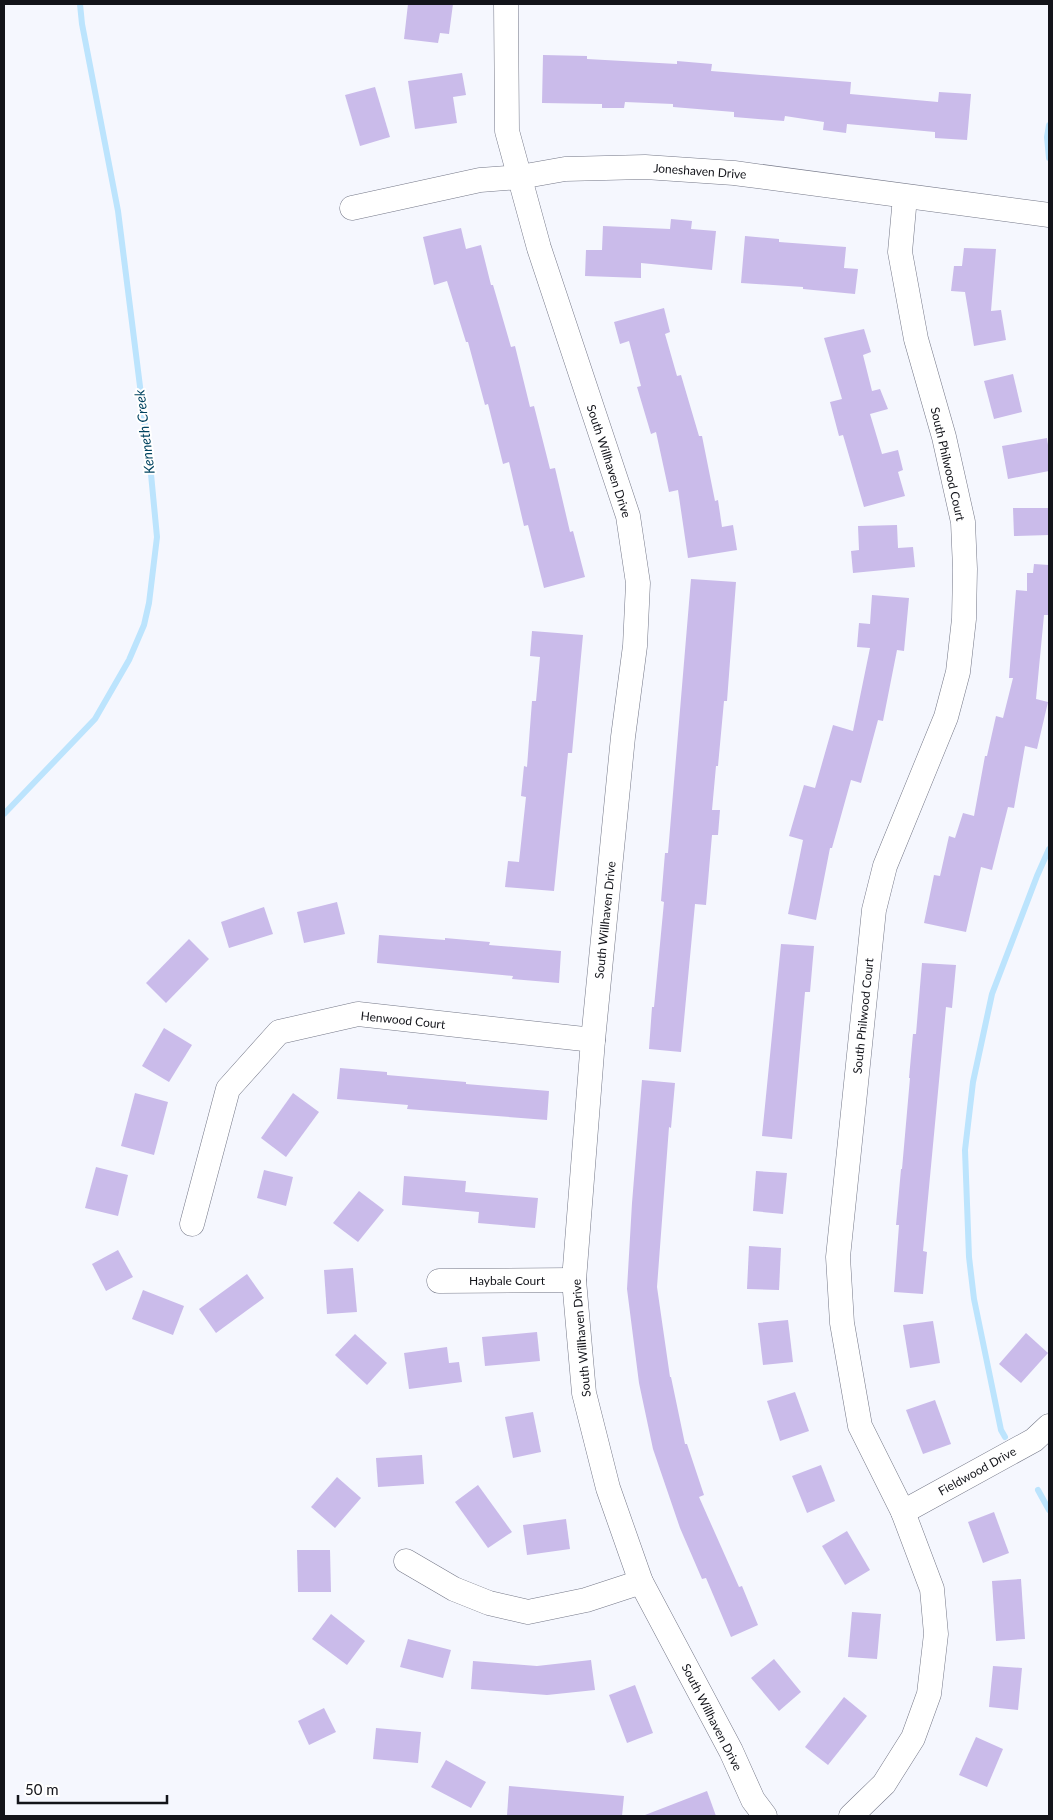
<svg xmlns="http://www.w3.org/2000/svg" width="1053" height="1820" font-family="Lato,sans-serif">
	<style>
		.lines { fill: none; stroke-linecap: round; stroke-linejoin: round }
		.stream { stroke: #bce4fd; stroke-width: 6 }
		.building { fill: #cabbea }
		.minor-casing { stroke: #757888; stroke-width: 25 }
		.minor { stroke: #fff; stroke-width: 24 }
		.labels { text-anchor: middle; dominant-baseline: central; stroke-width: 4; stroke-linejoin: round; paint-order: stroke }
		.street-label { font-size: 12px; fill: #13141a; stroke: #fff }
		.water-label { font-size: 14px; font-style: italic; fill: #004360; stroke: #fff }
	</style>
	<rect width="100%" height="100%" fill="#f5f7fe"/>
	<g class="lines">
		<g class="stream">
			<path d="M 1049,125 L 1047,137 L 1049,158"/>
			<path d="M 4,814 L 95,719 L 129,660 L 144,625 L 149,603 L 157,537 L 151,474 L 118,211 L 82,24 L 80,4"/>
			<path d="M 1005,1437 L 1001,1430 L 974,1299 L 969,1257 L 965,1150 L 973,1082 L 992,994 L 1037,876 L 1049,849"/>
			<path d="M 1038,1490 L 1049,1510"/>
		</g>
	</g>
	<g class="building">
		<path d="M 408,4 L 453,4 L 449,34 L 440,33 L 438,43 L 404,39 Z"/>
		<path d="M 543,55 L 587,56 L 587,59 L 677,64 L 677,61 L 712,64 L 711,71 L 851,82 L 850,94 L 938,102 L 939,92 L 971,94 L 967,140 L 935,138 L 935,132 L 847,124 L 846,133 L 823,130 L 824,122 L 785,116 L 784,121 L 734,117 L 734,112 L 673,107 L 673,104 L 625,102 L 624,108 L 602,108 L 602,104 L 542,103 Z"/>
		<path d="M 462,73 L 466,95 L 453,97 L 457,123 L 415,129 L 408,81 Z"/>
		<path d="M 375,87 L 390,137 L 360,146 L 345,95 Z"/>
		<path d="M 671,219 L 692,221 L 691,229 L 716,231 L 712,270 L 641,263 L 641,278 L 585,276 L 586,250 L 602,250 L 603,226 L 670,229 Z"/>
		<path d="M 461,228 L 466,249 L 481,245 L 491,285 L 493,285 L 511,347 L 515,346 L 530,407 L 534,406 L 550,469 L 555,468 L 570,532 L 573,531 L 585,577 L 544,588 L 528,525 L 524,526 L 509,462 L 503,464 L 488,404 L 485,405 L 468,342 L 466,342 L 447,281 L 434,285 L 423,237 Z"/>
		<path d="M 745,236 L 779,239 L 779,242 L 846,247 L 844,268 L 858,269 L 855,294 L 803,289 L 803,287 L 741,283 Z"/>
		<path d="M 964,248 L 996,249 L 991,311 L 1001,310 L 1006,340 L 974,346 L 965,292 L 951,291 L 954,266 L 962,266 Z"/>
		<path d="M 664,308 L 670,332 L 665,334 L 677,376 L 681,375 L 699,436 L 702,436 L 715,501 L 718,500 L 722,527 L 733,525 L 737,550 L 688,558 L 678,490 L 669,492 L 656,432 L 651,434 L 637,387 L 641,386 L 629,341 L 620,344 L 614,322 Z"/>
		<path d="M 864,329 L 871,352 L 863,355 L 872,391 L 880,389 L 888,409 L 870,414 L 882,454 L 898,450 L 903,470 L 898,472 L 905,496 L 864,507 L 843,435 L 839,436 L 830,402 L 842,399 L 824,338 Z"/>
		<path d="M 1013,374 L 1022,412 L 994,419 L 984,381 Z"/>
		<path d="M 1047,438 L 1049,452 L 1049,471 L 1008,479 L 1002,446 Z"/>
		<path d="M 1013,508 L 1049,508 L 1049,535 L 1014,536 Z"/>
		<path d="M 897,525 L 898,548 L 913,547 L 915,567 L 853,573 L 851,551 L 859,550 L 858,526 Z"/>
		<path d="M 1034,564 L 1049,565 L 1049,615 L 1044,615 L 1036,699 L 1048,702 L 1037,749 L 1025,746 L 1014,808 L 1008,807 L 992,870 L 981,867 L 966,932 L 924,923 L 934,875 L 940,876 L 949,836 L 955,838 L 963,813 L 974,816 L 985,756 L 987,756 L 996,716 L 1003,718 L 1013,678 L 1009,678 L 1016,590 L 1027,591 L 1027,573 L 1033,573 Z"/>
		<path d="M 691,579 L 736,582 L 727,701 L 724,701 L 718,766 L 716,766 L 712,810 L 720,810 L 718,835 L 712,835 L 706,905 L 695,904 L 681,1052 L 649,1049 L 652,1007 L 654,1007 L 664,902 L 661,901 L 665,853 L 668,853 Z"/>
		<path d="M 872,595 L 909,598 L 904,651 L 897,650 L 883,721 L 878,720 L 861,783 L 851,780 L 832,848 L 830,848 L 816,920 L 788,914 L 803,840 L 789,836 L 804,785 L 815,788 L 833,725 L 853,731 L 870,648 L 857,647 L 859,623 L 870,624 Z"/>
		<path d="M 532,631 L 583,635 L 572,753 L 568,753 L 554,891 L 505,887 L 508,861 L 519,862 L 526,797 L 521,796 L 524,766 L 527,767 L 532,701 L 536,701 L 540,657 L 530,656 Z"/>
		<path d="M 337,902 L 345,934 L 304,943 L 297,912 Z"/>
		<path d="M 264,907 L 273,934 L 229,948 L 221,922 Z"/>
		<path d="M 379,935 L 445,940 L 445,938 L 490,942 L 489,945 L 561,951 L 559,983 L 512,979 L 513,976 L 377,963 Z"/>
		<path d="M 189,939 L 209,959 L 166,1003 L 146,983 Z"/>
		<path d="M 781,944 L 814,946 L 810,992 L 805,992 L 792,1139 L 762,1136 Z"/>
		<path d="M 922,963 L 956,965 L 952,1008 L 946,1007 L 923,1251 L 927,1252 L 923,1294 L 894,1292 L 899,1225 L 896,1225 L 901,1169 L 902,1169 L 910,1078 L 909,1078 L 913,1034 L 916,1034 Z"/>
		<path d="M 164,1028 L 192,1045 L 169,1082 L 142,1066 Z"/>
		<path d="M 340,1068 L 387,1072 L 387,1075 L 466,1082 L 466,1084 L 549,1091 L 547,1120 L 407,1109 L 408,1105 L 337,1099 Z"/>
		<path d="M 642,1080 L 675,1083 L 671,1128 L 669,1127 L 657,1287 L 670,1377 L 671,1377 L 685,1444 L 687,1444 L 704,1495 L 699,1497 L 739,1587 L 742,1586 L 758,1625 L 731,1637 L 706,1578 L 702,1579 L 680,1528 L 653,1449 L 639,1383 L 627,1289 L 632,1203 Z"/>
		<path d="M 135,1093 L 168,1102 L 154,1155 L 121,1146 Z"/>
		<path d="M 293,1093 L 319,1112 L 286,1157 L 261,1138 Z"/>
		<path d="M 96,1167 L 128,1175 L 118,1216 L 85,1208 Z"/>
		<path d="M 264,1170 L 293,1177 L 286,1206 L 257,1198 Z"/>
		<path d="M 756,1171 L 787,1173 L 783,1214 L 753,1211 Z"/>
		<path d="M 404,1176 L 466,1181 L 465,1192 L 538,1198 L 535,1228 L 478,1223 L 479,1212 L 402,1205 Z"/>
		<path d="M 359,1191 L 384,1210 L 358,1242 L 333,1223 Z"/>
		<path d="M 749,1246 L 781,1248 L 779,1290 L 747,1289 Z"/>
		<path d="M 118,1250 L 133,1277 L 106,1291 L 92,1264 Z"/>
		<path d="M 353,1268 L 357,1312 L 327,1314 L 324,1270 Z"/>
		<path d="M 247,1274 L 264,1298 L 216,1333 L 199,1309 Z"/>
		<path d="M 143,1290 L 184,1306 L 173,1335 L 132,1319 Z"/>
		<path d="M 788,1320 L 793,1362 L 763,1365 L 758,1323 Z"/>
		<path d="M 933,1321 L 940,1363 L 910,1368 L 903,1325 Z"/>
		<path d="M 537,1332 L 540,1361 L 485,1366 L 482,1337 Z"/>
		<path d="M 1026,1333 L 1048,1353 L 1021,1383 L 999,1364 Z"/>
		<path d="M 355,1334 L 387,1363 L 367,1385 L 335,1355 Z"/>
		<path d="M 447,1347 L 449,1363 L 459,1362 L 462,1382 L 409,1389 L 404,1353 Z"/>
		<path d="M 795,1392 L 809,1431 L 780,1441 L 767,1401 Z"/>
		<path d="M 935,1400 L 951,1444 L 923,1454 L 906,1410 Z"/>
		<path d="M 533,1412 L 541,1452 L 513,1458 L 505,1417 Z"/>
		<path d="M 422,1455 L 424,1484 L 378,1487 L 376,1458 Z"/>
		<path d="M 821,1465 L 835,1501 L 807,1513 L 792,1476 Z"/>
		<path d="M 337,1477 L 361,1498 L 335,1528 L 311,1507 Z"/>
		<path d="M 478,1485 L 512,1532 L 488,1548 L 455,1502 Z"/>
		<path d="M 994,1512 L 1009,1553 L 983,1563 L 968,1522 Z"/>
		<path d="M 566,1519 L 570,1549 L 527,1555 L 523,1525 Z"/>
		<path d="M 847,1531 L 870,1570 L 845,1585 L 822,1546 Z"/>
		<path d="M 297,1550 L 330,1550 L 331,1592 L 298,1592 Z"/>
		<path d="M 1021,1579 L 1025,1639 L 996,1641 L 992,1581 Z"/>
		<path d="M 852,1612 L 881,1614 L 877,1659 L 848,1657 Z"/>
		<path d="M 331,1614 L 365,1641 L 347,1665 L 312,1639 Z"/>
		<path d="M 408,1639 L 451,1650 L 443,1678 L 400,1667 Z"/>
		<path d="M 774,1659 L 801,1692 L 779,1711 L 751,1678 Z"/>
		<path d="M 591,1660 L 595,1690 L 547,1695 L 471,1689 L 473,1661 L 537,1666 Z"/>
		<path d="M 993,1666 L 1022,1668 L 1018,1710 L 989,1707 Z"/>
		<path d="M 635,1685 L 653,1733 L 627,1743 L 609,1695 Z"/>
		<path d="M 844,1697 L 867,1716 L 828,1765 L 805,1747 Z"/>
		<path d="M 324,1708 L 336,1732 L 309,1745 L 298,1721 Z"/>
		<path d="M 376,1728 L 421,1732 L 418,1763 L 373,1759 Z"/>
		<path d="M 976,1737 L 1003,1749 L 987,1787 L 959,1775 Z"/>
		<path d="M 446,1760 L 486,1782 L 471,1808 L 431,1787 Z"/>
		<path d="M 509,1786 L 624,1796 L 622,1816 L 507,1816 Z"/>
		<path d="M 707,1791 L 716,1816 L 645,1816 L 645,1815 Z"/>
	</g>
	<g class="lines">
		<g class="minor-casing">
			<g id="minor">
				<path d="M 506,4 L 507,131 L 539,248 L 628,516 L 638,583 L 635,646 L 623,737 L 593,1040 L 574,1280 L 584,1393 L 608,1488 L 641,1582 L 731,1751 L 753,1800 L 765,1816"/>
				<path d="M 352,208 L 480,180 L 520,177 L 565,169 L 645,167 L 734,173 L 1049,215"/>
				<path d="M 192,1224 L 228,1089 L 279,1032 L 358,1014 L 593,1040"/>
				<path d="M 439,1281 L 574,1280"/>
				<path d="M 903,1512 L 1034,1440 L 1049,1426"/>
				<path d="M 406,1561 L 454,1589 L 489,1603 L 528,1612 L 586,1600 L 641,1582"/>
				<path d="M 851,1816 L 884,1784 L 913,1738 L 929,1694 L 936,1634 L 932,1589 L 903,1512 L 860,1426 L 842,1323 L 838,1257 L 874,910 L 885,866 L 946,717 L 958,672 L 964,619 L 965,569 L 963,522 L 944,437 L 916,339 L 900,252 L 905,197"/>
			</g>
		</g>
		<use href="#minor" class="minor"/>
	</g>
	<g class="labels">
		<g class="street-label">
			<text transform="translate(700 171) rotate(4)">Joneshaven Drive</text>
			<text transform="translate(609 461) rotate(72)">South Willhaven Drive</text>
			<text transform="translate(948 464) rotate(77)">South Philwood Court</text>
			<text transform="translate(605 920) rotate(-84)">South Willhaven Drive</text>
			<text transform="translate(863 1016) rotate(-84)">South Philwood Court</text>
			<text transform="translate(403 1020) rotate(6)">Henwood Court</text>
			<text x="507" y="1280">Haybale Court</text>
			<text transform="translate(581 1338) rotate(-95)">South Willhaven Drive</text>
			<text transform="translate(977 1471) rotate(-29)">Fieldwood Drive</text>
			<text transform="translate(712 1717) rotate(63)">South Willhaven Drive</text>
		</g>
		<g class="water-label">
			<text transform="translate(144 432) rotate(-97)">Kenneth Creek</text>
		</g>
	</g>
	<rect width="1053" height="1820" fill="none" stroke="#13141a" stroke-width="10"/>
	<path d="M18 1795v8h149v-8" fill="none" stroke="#13141a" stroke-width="2.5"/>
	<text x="25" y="1795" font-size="15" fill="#13141a" stroke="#ffffff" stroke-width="4" paint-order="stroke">50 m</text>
</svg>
